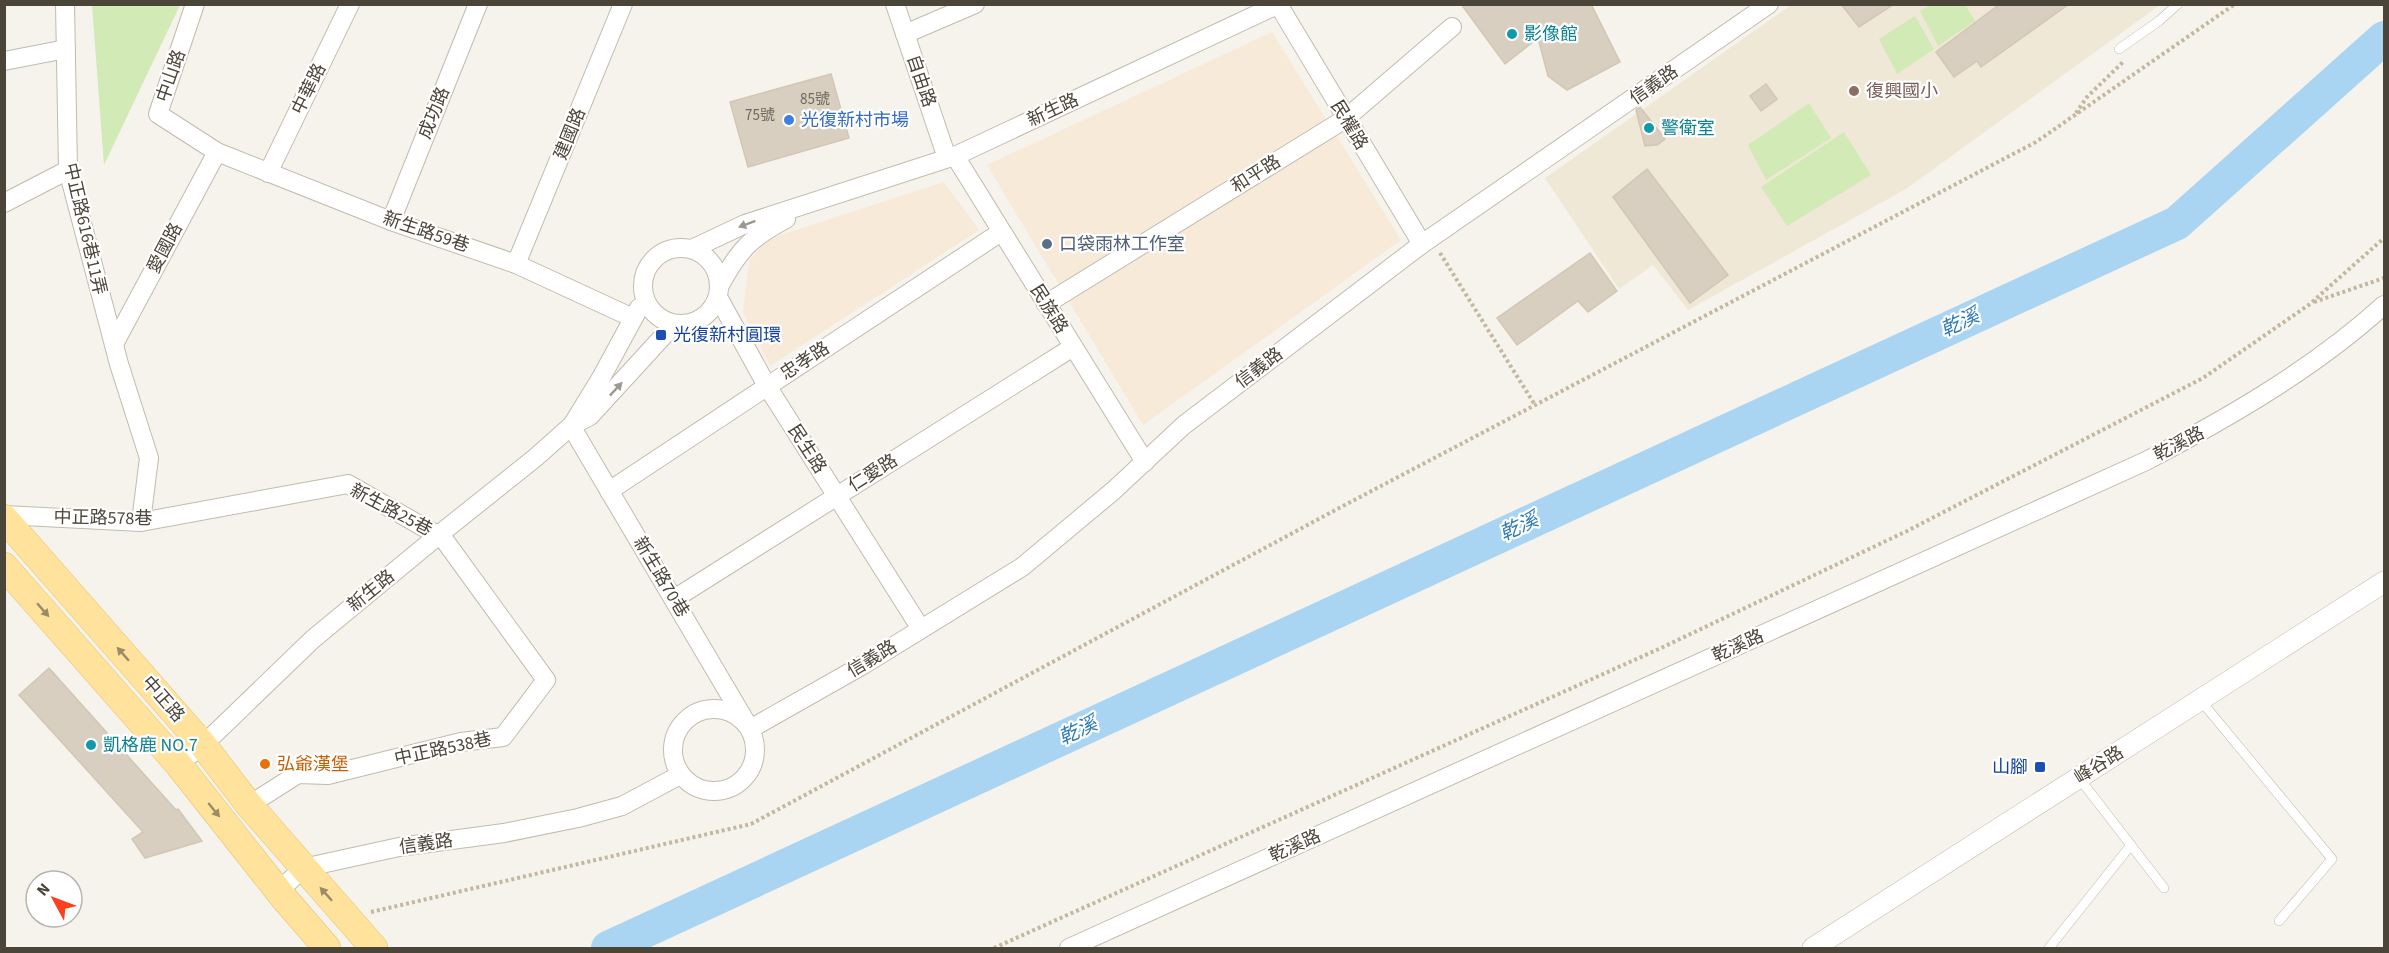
<svg xmlns="http://www.w3.org/2000/svg" width="2389" height="953" font-family="'Source Sans 3','Noto Sans TC',sans-serif">
	<style>
		.commercial { fill: #f7ead8 }
		.education { fill: #efe8d6 }
		.green { fill: #d2eab5 }
		.lines { fill: none; stroke-linecap: round; stroke-linejoin: round }
		.river { stroke: #a9d4f2; stroke-width: 34 }
		.building { fill: #d8cfc1; stroke: #d3c7b4; stroke-width: 1.5 }
		.service-casing { stroke: #c2bbae; stroke-width: 10 }
		.minor-casing { stroke: #c2bbae; stroke-width: 20 }
		.tertiary-casing { stroke: #c2bbae; stroke-width: 22 }
		.primary-casing { stroke: #e6c16a; stroke-width: 28 }
		.path { stroke: #c4b79f; stroke-width: 4; stroke-dasharray: 3 3; stroke-linecap: butt }
		.service { stroke: #fff; stroke-width: 9 }
		.minor { stroke: #fff; stroke-width: 18 }
		.tertiary { stroke: #fff; stroke-width: 21 }
		.primary { stroke: #ffe39c; stroke-width: 27 }
		.oneway { fill: #9c9892 }
		.oneway2 { fill: #9c8c66 }
		.culture-dot { fill: #0f9aa8; stroke: #fff; stroke-width: 2 }
		.education-dot { fill: #8d6e63; stroke: #fff; stroke-width: 2 }
		.shop-dot { fill: #3f7fe0; stroke: #fff; stroke-width: 2 }
		.service-dot { fill: #5c6f8a; stroke: #fff; stroke-width: 2 }
		.transit-dot { fill: #1a4fb4; stroke: #fff; stroke-width: 2 }
		.food-dot { fill: #e8710a; stroke: #fff; stroke-width: 2 }
		.labels { text-anchor: middle; dominant-baseline: central; stroke-width: 4.5; stroke-linejoin: round; paint-order: stroke }
		.number-label { font-size: 15px; fill: #6e675b }
		.culture-label { font-size: 18px; fill: #0d838f; stroke: #fff; text-anchor: start }
		.street-label { font-size: 18px; fill: #4b4439; stroke: #fff }
		.education-label { font-size: 18px; fill: #785e54; stroke: #fff; text-anchor: start }
		.shop-label { font-size: 18px; fill: #366cbe; stroke: #fff; text-anchor: start }
		.service-label { font-size: 18px; fill: #4e5e75; stroke: #fff; text-anchor: start }
		.transit-label { font-size: 18px; fill: #164399; stroke: #fff; text-anchor: start }
		.food-label { font-size: 18px; fill: #c56008; stroke: #fff; text-anchor: start }
		.water-label { font-size: 20px; font-style: italic; fill: #2e7ab2; stroke: #fff }
	</style>
	<rect width="100%" height="100%" fill="#f6f3ec"/>
	<g class="commercial">
		<path d="M 1272,32 L 1401,240 L 1143,425 L 987,165 Z"/>
		<path d="M 944,182 L 979,230 L 770,366 L 743,312 L 749,261 L 768,239 Z"/>
	</g>
	<path class="education" d="M 1791,5 L 2160,5 L 1906,189 L 1688,310 L 1653,265 L 1619,289 L 1545,178 Z"/>
	<g class="green">
		<path d="M 92,5 L 180,5 L 104,165 Z"/>
		<path d="M 1930,5 L 1965,5 L 1975,21 L 1938,46 L 1920,11 Z"/>
		<path d="M 1915,16 L 1934,49 L 1897,74 L 1879,39 Z"/>
		<path d="M 1809,103 L 1831,138 L 1766,180 L 1748,145 Z"/>
		<path d="M 1844,132 L 1871,175 L 1787,226 L 1761,187 Z"/>
	</g>
	<g class="lines">
		<path class="river" d="M 608,948 L 2177,223 L 2384,38"/>
	</g>
	<g class="building">
		<path d="M 1461,4 L 1591,4 L 1620,62 L 1567,90 L 1548,76 L 1538,38 L 1505,64 Z"/>
		<path d="M 1841,4 L 1894,4 L 1859,27 Z"/>
		<path d="M 2000,4 L 2069,4 L 1981,67 L 1977,61 L 1954,77 L 1936,52 Z"/>
		<path d="M 831,74 L 849,138 L 748,167 L 730,102 Z"/>
		<path d="M 1766,84 L 1777,99 L 1761,111 L 1750,96 Z"/>
		<path d="M 1640,107 L 1665,139 L 1657,145 L 1645,146 L 1636,110 Z"/>
		<path d="M 1647,169 L 1728,275 L 1690,303 L 1613,197 Z"/>
		<path d="M 1590,253 L 1617,291 L 1588,312 L 1578,301 L 1517,345 L 1497,318 Z"/>
		<path d="M 49,668 L 176,810 L 178,809 L 202,841 L 145,858 L 132,839 L 143,832 L 19,695 Z"/>
	</g>
	<g class="lines">
		<g class="service-casing">
			<g id="service">
				<path d="M 2119,49 L 2159,21 L 2178,4"/>
				<path d="M 2201,701 L 2332,859 L 2279,921"/>
				<path d="M 2079,778 L 2164,888"/>
				<path d="M 2049,948 L 2131,845"/>
			</g>
		</g>
		<g class="minor-casing">
			<g id="minor">
				<path d="M 65,4 L 68,170 L 119,364 L 149,458 L 141,522"/>
				<path d="M 195,4 L 158,114 L 217,152 L 391,221 L 516,264 L 633,318"/>
				<path d="M 895,4 L 947,158"/>
				<path d="M 1278,4 L 1422,244"/>
				<path d="M 905,34 L 975,4"/>
				<path d="M 4,61 L 66,49"/>
				<path d="M 955,156 L 1145,462"/>
				<path d="M 268,173 L 350,4"/>
				<path d="M 4,203 L 68,170"/>
				<path d="M 391,221 L 478,4"/>
				<circle cx="681" cy="286" r="38"/>
				<path d="M 692,249 L 745,224 L 955,156 L 1279,4"/>
				<path d="M 516,264 L 623,4"/>
				<path d="M 720,285 C 739,250 750,238 786,219"/>
				<path d="M 718,297 L 767,386 L 921,629"/>
				<path d="M 1046,304 L 1345,119 L 1452,27"/>
				<path d="M 114,344 L 217,152"/>
				<path d="M 574,422 L 601,378 L 639,308"/>
				<path d="M 571,426 L 750,729 L 863,665 L 1022,567 L 1113,491 L 1184,425 L 1422,244 L 1769,4"/>
				<path d="M 609,491 L 1001,232"/>
				<path d="M 4,515 L 141,522 L 348,484 L 439,536"/>
				<path d="M 674,599 L 1073,347"/>
				<circle cx="714" cy="750" r="41"/>
				<path d="M 178,764 L 203,745 L 313,639 L 446,529 L 535,458 L 571,426 L 590,416 L 667,332 L 677,324"/>
				<path d="M 249,805 L 298,774 L 328,775 L 461,742 L 503,737 L 546,680 L 440,534"/>
				<path d="M 279,891 L 303,868 L 399,847 L 504,833 L 578,818 L 622,806 L 680,775"/>
				<path d="M 1069,948 L 2146,461 C 2228,418 2315,368 2384,305"/>
			</g>
		</g>
		<g class="tertiary-casing">
			<path id="tertiary" d="M 1813,948 L 2384,582"/>
		</g>
		<g class="primary-casing">
			<g id="primary">
				<path d="M 4,518 L 203,745 L 249,805 L 374,948"/>
				<path d="M 4,566 L 178,764 L 283,897 L 327,948"/>
			</g>
		</g>
		<g class="path">
			<path d="M 2076,113 L 2087,97 L 2123,62"/>
			<path d="M 1440,253 L 1535,405"/>
			<path d="M 2314,302 L 2384,278"/>
			<path d="M 371,912 L 751,824 L 1341,507 L 2036,142 L 2235,4"/>
			<path d="M 994,948 L 1661,648 L 1907,531 L 2203,378 L 2310,304 L 2384,238"/>
		</g>
		<use href="#service" class="service"/>
		<use href="#minor" class="minor"/>
		<use href="#tertiary" class="tertiary"/>
		<use href="#primary" class="primary"/>
	</g>
	<defs><path id="oneway-solid" d="M-6-.8H1V-3.2L6.5 0L1 3.2V.8H-6Z" transform="scale(1.5)"/></defs>
	<g class="oneway">
		<use href="#oneway-solid" transform="translate(747 224) rotate(159)"/>
		<use href="#oneway-solid" transform="translate(616 389) rotate(-47)"/>
	</g>
	<g class="oneway2">
		<use href="#oneway-solid" transform="translate(43 610) rotate(49)"/>
		<use href="#oneway-solid" transform="translate(123 654) rotate(-131)"/>
		<use href="#oneway-solid" transform="translate(214 810) rotate(51)"/>
		<use href="#oneway-solid" transform="translate(326 894) rotate(-132)"/>
	</g>
	<g class="culture-dot">
		<circle cx="1512" cy="34" r="6"/>
		<circle cx="1649" cy="128" r="6"/>
		<circle cx="91" cy="745" r="6"/>
	</g>
	<circle class="education-dot" cx="1854" cy="91" r="6"/>
	<circle class="shop-dot" cx="789" cy="120" r="6"/>
	<circle class="service-dot" cx="1047" cy="244" r="6"/>
	<g class="transit-dot">
		<rect x="655" y="329" width="12" height="12" rx="3"/>
		<rect x="2034" y="761" width="12" height="12" rx="3"/>
	</g>
	<circle class="food-dot" cx="265" cy="764" r="6"/>
	<g class="labels">
		<g class="number-label">
			<text x="815" y="99">85號</text>
			<text x="760" y="115">75號</text>
		</g>
		<g class="culture-label">
			<text x="1524" y="34">影像館</text>
			<text x="1661" y="128">警衛室</text>
			<text x="103" y="745">凱格鹿 NO.7</text>
		</g>
		<g class="street-label">
			<text transform="translate(171 76) rotate(-71)">中山路</text>
			<text transform="translate(921 81) rotate(71)">自由路</text>
			<text transform="translate(1654 85) rotate(-35)">信義路</text>
			<text transform="translate(309 89) rotate(-64)">中華路</text>
			<text transform="translate(1053 110) rotate(-25)">新生路</text>
			<text transform="translate(434 113) rotate(-68)">成功路</text>
			<text transform="translate(1349 125) rotate(59)">民權路</text>
			<text transform="translate(570 134) rotate(-68)">建國路</text>
			<text transform="translate(1256 174) rotate(-32)">和平路</text>
			<text transform="translate(85 229) rotate(77)">中正路616巷11弄</text>
			<text transform="translate(426 232) rotate(19)">新生路59巷</text>
			<text transform="translate(165 248) rotate(-62)">愛國路</text>
			<text transform="translate(1049 309) rotate(58)">民族路</text>
			<text transform="translate(805 361) rotate(-33)">忠孝路</text>
			<text transform="translate(1259 368) rotate(-37)">信義路</text>
			<text transform="translate(2179 444) rotate(-27)">乾溪路</text>
			<text transform="translate(807 449) rotate(57)">民生路</text>
			<text transform="translate(873 473) rotate(-32)">仁愛路</text>
			<text transform="translate(391 510) rotate(28)">新生路25巷</text>
			<text transform="translate(103 518) rotate(1)">中正路578巷</text>
			<text transform="translate(661 577) rotate(59)">新生路70巷</text>
			<text transform="translate(371 591) rotate(-39)">新生路</text>
			<text transform="translate(1738 646) rotate(-24)">乾溪路</text>
			<text transform="translate(872 659) rotate(-31)">信義路</text>
			<text transform="translate(163 699) rotate(49)">中正路</text>
			<text transform="translate(443 749) rotate(-12)">中正路538巷</text>
			<text transform="translate(2099 765) rotate(-32)">峰谷路</text>
			<text transform="translate(426 844) rotate(-8)">信義路</text>
			<text transform="translate(1295 846) rotate(-24)">乾溪路</text>
		</g>
		<g class="education-label">
			<text x="1866" y="91">復興國小</text>
		</g>
		<g class="shop-label">
			<text x="801" y="120">光復新村市場</text>
		</g>
		<g class="service-label">
			<text x="1059" y="244">口袋雨林工作室</text>
		</g>
		<g class="transit-label">
			<text x="673" y="335">光復新村圓環</text>
			<text x="2028" y="767" text-anchor="end">山腳</text>
		</g>
		<g class="food-label">
			<text x="277" y="764">弘爺漢堡</text>
		</g>
		<g class="water-label">
			<text transform="translate(1960 323) rotate(-25)">乾溪</text>
			<text transform="translate(1519 527) rotate(-25)">乾溪</text>
			<text transform="translate(1078 731) rotate(-25)">乾溪</text>
		</g>
	</g>
	<rect width="2389" height="953" fill="none" stroke="#4b4439" stroke-width="12"/>
	<g transform="translate(54 899) rotate(311)"><circle r="28" fill="#ffffff" stroke="#b7b4b0" stroke-width="1.5"/>
	<path d="M0-4.5L10 22L0 15L-10 22Z" fill="#fc3f1d"/>
	<text y="-9" font-size="16" font-weight="bold" text-anchor="middle" fill="#4b4439">N</text>
	</g>
</svg>
